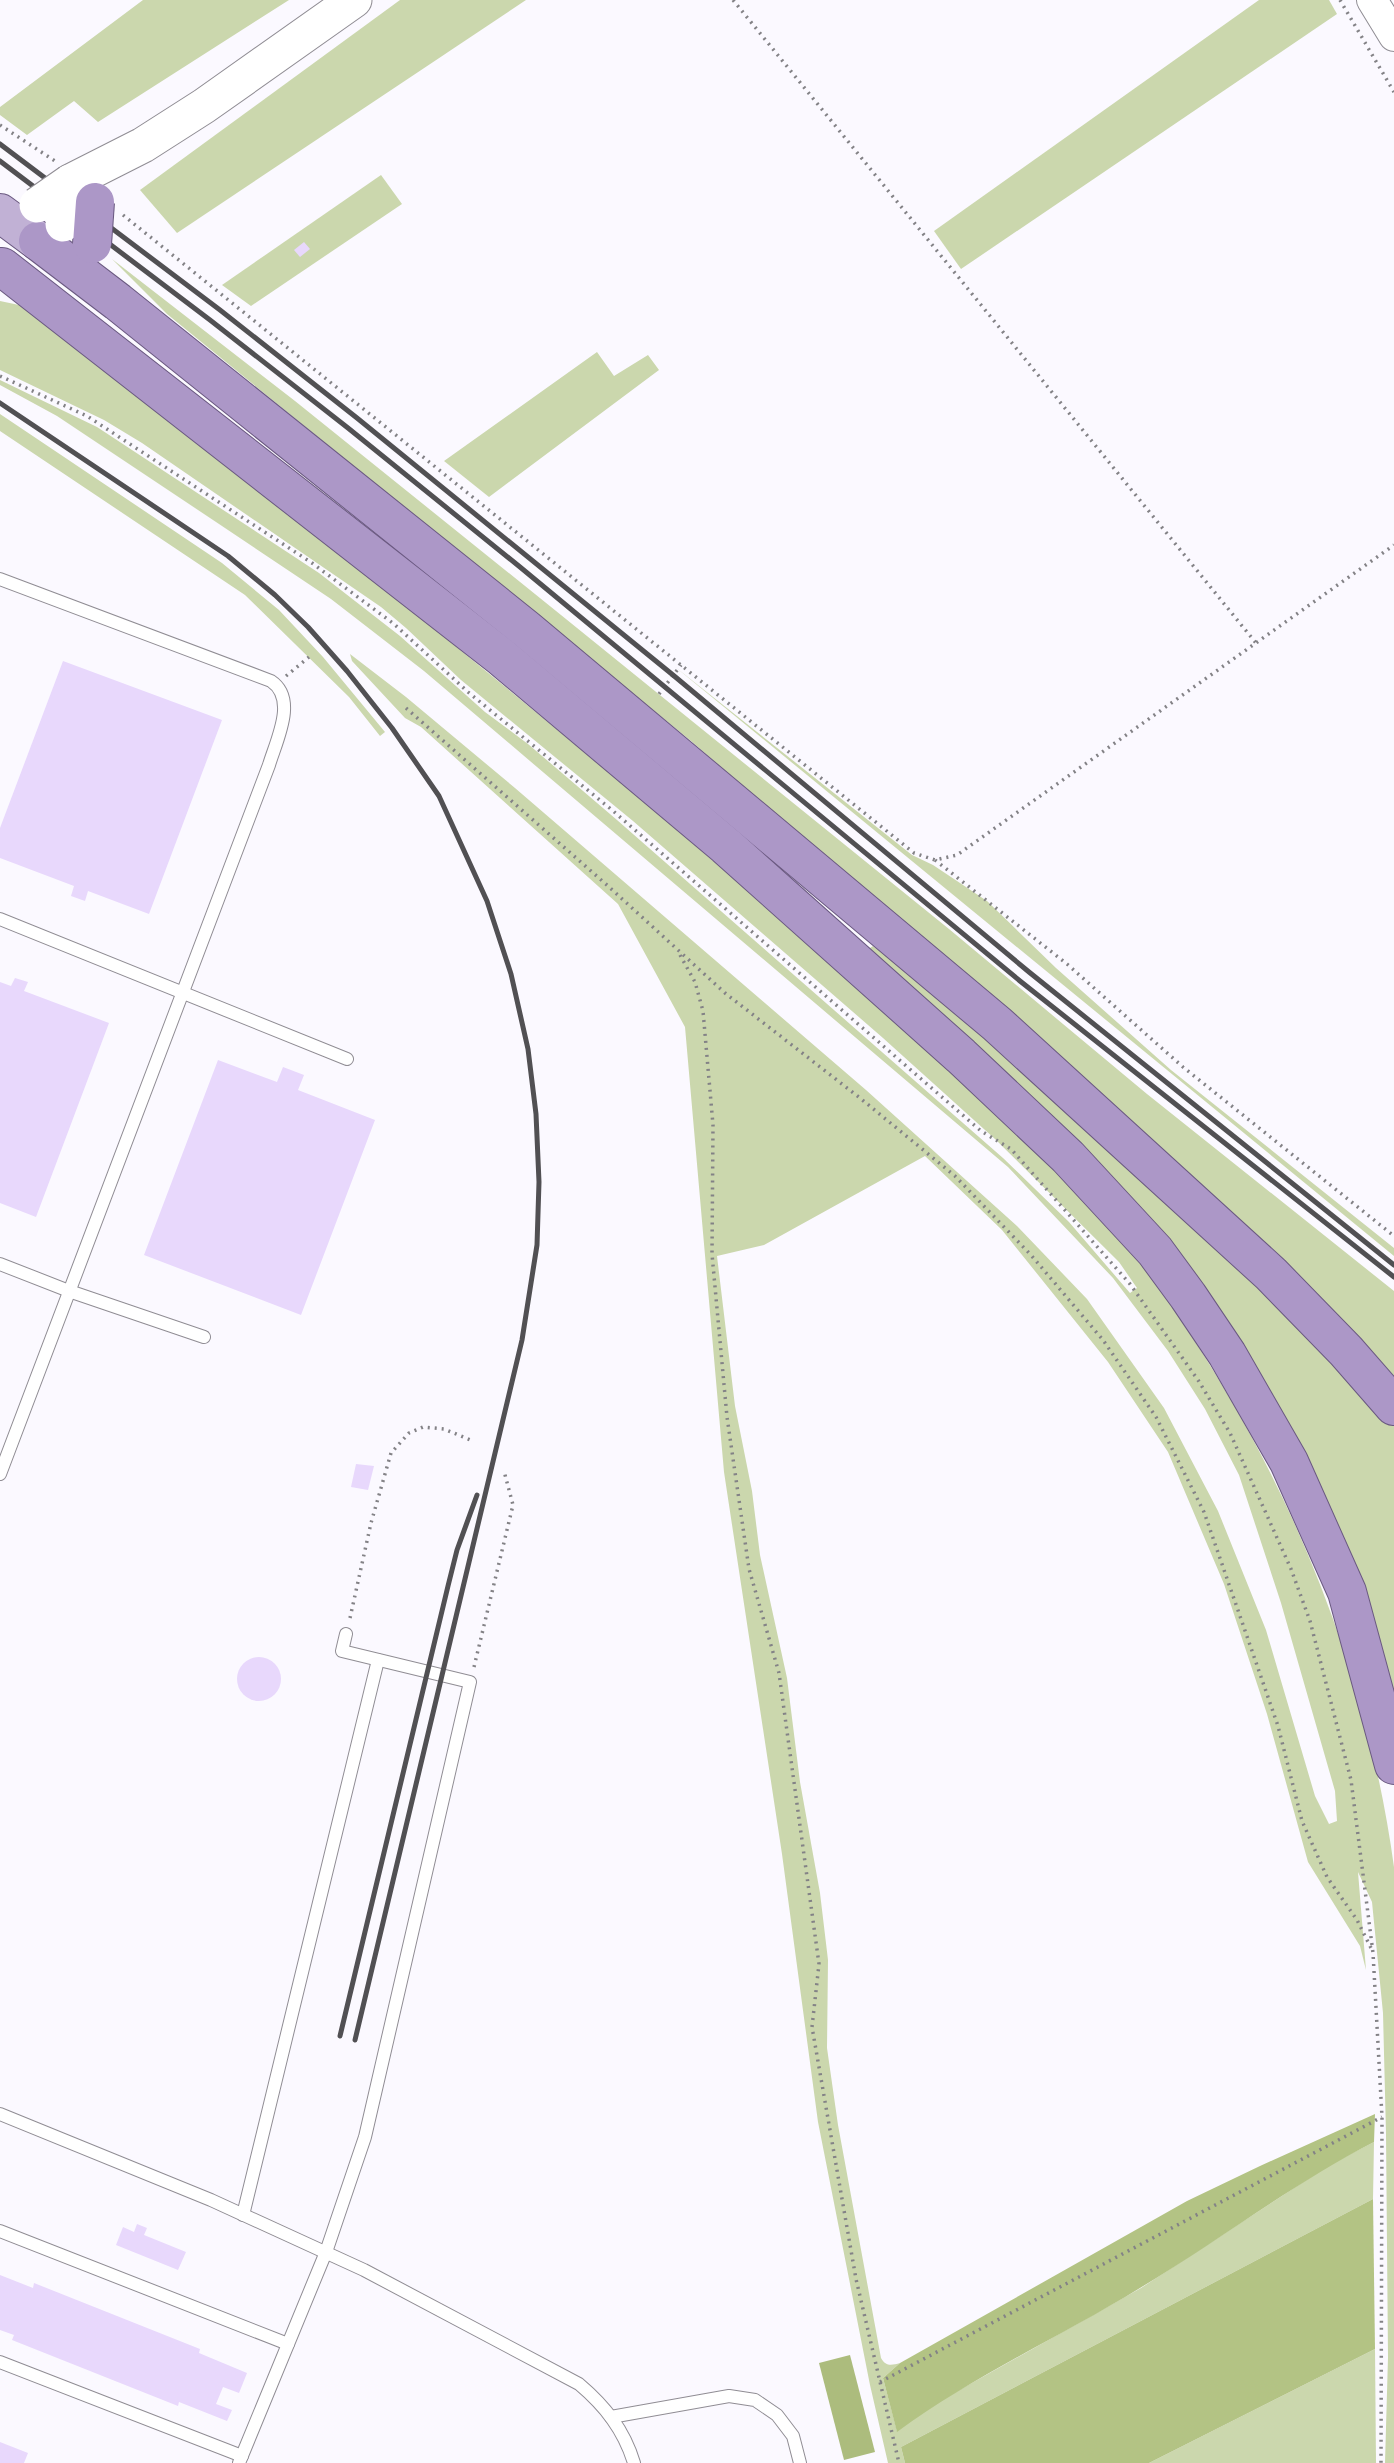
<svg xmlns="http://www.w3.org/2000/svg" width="1394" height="2463" font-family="'IBM Plex Sans',sans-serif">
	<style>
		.green { fill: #cbd7ad }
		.forest { fill: #b3c384 }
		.water { fill: #acbc7d }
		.building { fill: #e8d8fc }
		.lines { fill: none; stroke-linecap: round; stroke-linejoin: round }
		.service-casing { stroke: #908d94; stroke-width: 14 }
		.tertiary-casing { stroke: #908d94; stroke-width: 32 }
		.secondary-casing { stroke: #908d94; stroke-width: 37 }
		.primary-casing { stroke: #6a5980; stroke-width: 40 }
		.trunk-casing { stroke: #6a5980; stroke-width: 40 }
		.path { stroke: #838286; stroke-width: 3.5; stroke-dasharray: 2 5; stroke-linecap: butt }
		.service { stroke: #fff; stroke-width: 12 }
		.tertiary { stroke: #fff; stroke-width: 30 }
		.secondary { stroke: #fff; stroke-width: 35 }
		.primary { stroke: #c1b1d5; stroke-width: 38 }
		.trunk { stroke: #ac97c7; stroke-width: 38 }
		.rail { stroke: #515053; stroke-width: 5 }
		.secondary-bridge-casing { stroke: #908d94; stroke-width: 37; stroke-linecap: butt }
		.trunk-bridge-casing { stroke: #6a5980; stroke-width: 40; stroke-linecap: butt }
		.secondary-bridge { stroke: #fff; stroke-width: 35 }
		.trunk-bridge { stroke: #ac97c7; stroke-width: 38 }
	</style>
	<rect width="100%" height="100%" fill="#fbf9ff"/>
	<g class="green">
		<path d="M 143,0 L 289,0 L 98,122 L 74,101 L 27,135 L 0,115 L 0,107 Z"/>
		<path d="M 400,0 L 526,0 L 177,233 L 140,190 Z"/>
		<path d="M 1259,0 L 1329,0 L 1337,14 L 961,269 L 934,231 Z"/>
		<path d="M 381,175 L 402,204 L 251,306 L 222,285 Z"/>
		<path d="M 112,259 L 295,401 L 561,615 L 949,929 L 1147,1094 L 1394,1291 L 1394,1377 L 1330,1307 L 1296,1273 L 961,976 L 691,741 L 167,314 Z"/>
		<path d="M 0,301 L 19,305 L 58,325 C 294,515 530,703 759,900 C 852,980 945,1060 1033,1147 C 1060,1174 1090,1199 1115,1229 C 1144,1263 1169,1302 1194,1340 C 1298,1500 1368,1678 1394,1867 L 1394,2463 L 1385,2463 L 1388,2357 L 1386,2133 L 1383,2013 L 1372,1902 L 1358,1872 L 1366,1970 L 1360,1946 L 1308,1862 L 1267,1714 L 1224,1584 L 1168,1452 L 1108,1362 L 1002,1230 L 925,1156 L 764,1245 L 717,1256 L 735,1406 L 752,1491 L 760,1555 L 787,1678 L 800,1782 L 820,1893 L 828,1960 L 827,2048 L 838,2125 L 881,2358 C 886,2367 892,2365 900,2363 L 883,2378 L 897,2431 L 931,2406 L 1141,2288 L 1331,2164 L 1374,2142 L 1373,2199 L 901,2447 L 905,2463 L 888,2463 L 870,2385 L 818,2122 L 782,1854 L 724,1472 L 685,1027 L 618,904 L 421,727 L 405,718 L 352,661 L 350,654 L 406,697 L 515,788 L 866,1090 L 1017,1226 L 1087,1299 L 1164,1408 L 1218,1511 L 1266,1630 L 1315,1796 L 1329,1824 L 1337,1821 L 1335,1791 L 1281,1603 L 1239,1475 L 1205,1409 L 1168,1351 L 1113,1278 L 1008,1167 L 424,671 L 331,599 L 222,526 L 57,416 L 0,385 L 0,380 L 97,427 L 319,573 L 400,636 L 485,712 L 528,744 L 617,820 L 1003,1158 L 1069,1222 L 1130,1293 L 1137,1288 L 1119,1262 L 995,1139 L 883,1038 L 633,821 L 461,680 L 406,628 L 381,607 L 142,443 L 104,420 L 0,370 Z"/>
		<path d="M 597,352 L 614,376 L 648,355 L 659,370 L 489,497 L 444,461 Z"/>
		<path d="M 0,414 L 222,563 L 279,610 L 323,657 L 385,732 L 380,736 L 349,697 L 245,595 L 0,431 Z"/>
		<path d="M 674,666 L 912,855 L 933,865 L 987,901 L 1056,968 L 1171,1070 L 1394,1248 L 1394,1256 Z"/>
		<path d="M 873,946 L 941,998 L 1212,1239 L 1386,1415 L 1394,1426 L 1394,1708 L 1277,1415 L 867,950 Z"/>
		<path d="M 1375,2349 L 1376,2463 L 1149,2463 Z"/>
	</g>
	<g class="forest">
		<path d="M 1375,2114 L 1374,2142 C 1292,2184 1219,2241 1140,2288 C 1060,2337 973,2376 897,2432 L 883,2378 L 900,2363 L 1187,2201 L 1260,2166 Z"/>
		<path d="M 1373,2199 L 1375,2349 L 1149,2463 L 905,2463 L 901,2447 Z"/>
	</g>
	<path class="water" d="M 850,2355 L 875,2452 L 844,2460 L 819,2363 Z"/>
	<g class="building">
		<path d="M 304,242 L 310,249 L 300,257 L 294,250 Z"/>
		<path d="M 63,661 L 222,720 L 149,914 L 88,891 L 85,901 L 71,896 L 74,886 L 0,858 L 0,828 Z"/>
		<path d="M 15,978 L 28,982 L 24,991 L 109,1023 L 36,1217 L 0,1203 L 0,982 L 11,986 Z"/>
		<path d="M 218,1060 L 277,1082 L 283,1067 L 304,1075 L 298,1090 L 375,1120 L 301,1315 L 144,1255 Z"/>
		<path d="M 356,1464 L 374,1466 L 368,1490 L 351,1487 Z"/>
		<circle cx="259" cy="1679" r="22"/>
		<path d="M 137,2224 L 147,2228 L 144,2235 L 186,2252 L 178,2270 L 116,2245 L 123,2227 L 134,2232 Z"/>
		<path d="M 0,2275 L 33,2288 L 34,2283 L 200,2349 L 199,2353 L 247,2373 L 239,2393 L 223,2387 L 216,2404 L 232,2410 L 227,2421 L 179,2402 L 178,2406 L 12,2340 L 14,2335 L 0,2330 Z"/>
		<path d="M 0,2442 L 28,2453 L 24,2463 L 0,2463 Z"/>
	</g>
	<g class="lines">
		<g class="service-casing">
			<g id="service">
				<path d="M 0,579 L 271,681 C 298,699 276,741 269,765 L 0,1474"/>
				<path d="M 0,919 L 347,1059"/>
				<path d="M 0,1264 L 69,1291 L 204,1337"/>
				<path d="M 0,2114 L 211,2200 L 364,2270 L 579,2384 C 605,2406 624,2430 634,2463"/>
				<path d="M 243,2215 L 378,1660"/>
				<path d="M 0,2231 L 288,2344"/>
				<path d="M 0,2362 L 242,2456"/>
				<path d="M 611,2417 L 729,2396 L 755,2400 L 777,2415 L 793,2436 L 800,2463"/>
				<path d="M 239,2463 L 326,2252 L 365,2137 L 470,1682 L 342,1651 L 346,1634"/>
			</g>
		</g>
		<g class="tertiary-casing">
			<path id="tertiary" d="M 1372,0 L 1394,36"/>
		</g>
		<g class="secondary-casing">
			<path id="secondary" d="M 70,182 L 143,145 L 204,106 L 354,0"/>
		</g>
		<g class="primary-casing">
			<path id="primary" d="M 0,213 L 38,241"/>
		</g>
		<g class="trunk-casing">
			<g id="trunk">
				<path d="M 38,241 L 118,302 L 526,629 L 997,1024 L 1271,1274 L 1346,1351 L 1394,1406"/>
				<path d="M 2,267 L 500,656 L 726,846 L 961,1056 L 1068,1157 L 1155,1251 L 1188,1296 L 1227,1354 L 1289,1462 L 1347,1592 L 1394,1765"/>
			</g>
		</g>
		<g class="path">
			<path d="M 733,0 L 1256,643"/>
			<path d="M 1340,0 L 1394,92"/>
			<path d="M 0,125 L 55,161"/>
			<path d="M 123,215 L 914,853 L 935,860 L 957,855 L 1394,545"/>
			<path d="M 0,376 L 87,416 L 312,563 L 394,624 L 468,692 L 612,810 L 981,1131 L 1011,1149 L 1130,1284 L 1198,1380 L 1230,1433 L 1291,1569 L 1310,1621 L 1351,1780 L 1373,1953 L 1382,2117 L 1381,2463"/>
			<path d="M 286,676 L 309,657"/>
			<path d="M 659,694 L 681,665"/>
			<path d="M 406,708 L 608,886 L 725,993 L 860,1098 L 955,1176 L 1031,1255 L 1103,1340 L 1156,1417 L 1204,1512 L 1278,1726 L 1302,1821 L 1327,1877 L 1357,1920 L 1371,1948"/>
			<path d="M 935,860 L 1067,964 L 1183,1067 L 1394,1236"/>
			<path d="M 680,955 L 695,982 L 703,1011 L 713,1125 L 712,1254 L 727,1417 L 749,1569 L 779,1673 L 819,1964 L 812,2027 L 856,2279 L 899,2463"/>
			<path d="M 350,1618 L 371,1523 L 391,1453 L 409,1433 L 423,1427 L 444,1429 L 473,1441"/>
			<path d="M 474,1667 L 513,1505 L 504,1471"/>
			<path d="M 880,2382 L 1382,2117"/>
		</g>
		<use href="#service" class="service"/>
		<use href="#tertiary" class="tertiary"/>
		<use href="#secondary" class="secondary"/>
		<use href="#primary" class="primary"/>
		<use href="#trunk" class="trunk"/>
		<g class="rail">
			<path d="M 0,144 L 220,310 L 357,418 L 673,675 L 1029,972 L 1394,1265"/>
			<path d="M 0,161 L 210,320 L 348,428 L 520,567 L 1020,981 L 1394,1277"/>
			<path d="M 0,403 L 228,556 L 275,595 L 308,627 L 347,671 L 392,728 L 439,796 L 487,901 L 511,974 L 528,1049 L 536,1114 L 539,1182 L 537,1245 L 522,1340 L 355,2040"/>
			<path d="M 340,2036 L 448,1586 L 457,1550 L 477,1495"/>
		</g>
		<g class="secondary-bridge-casing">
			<g id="secondary-bridge">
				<path d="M 37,205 L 70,182"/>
				<path d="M 63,224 L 95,202"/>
			</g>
		</g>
		<g class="trunk-bridge-casing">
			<path id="trunk-bridge" d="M 92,244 L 95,202"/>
		</g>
		<use href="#secondary-bridge" class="secondary-bridge"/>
		<use href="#trunk-bridge" class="trunk-bridge"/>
	</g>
</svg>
